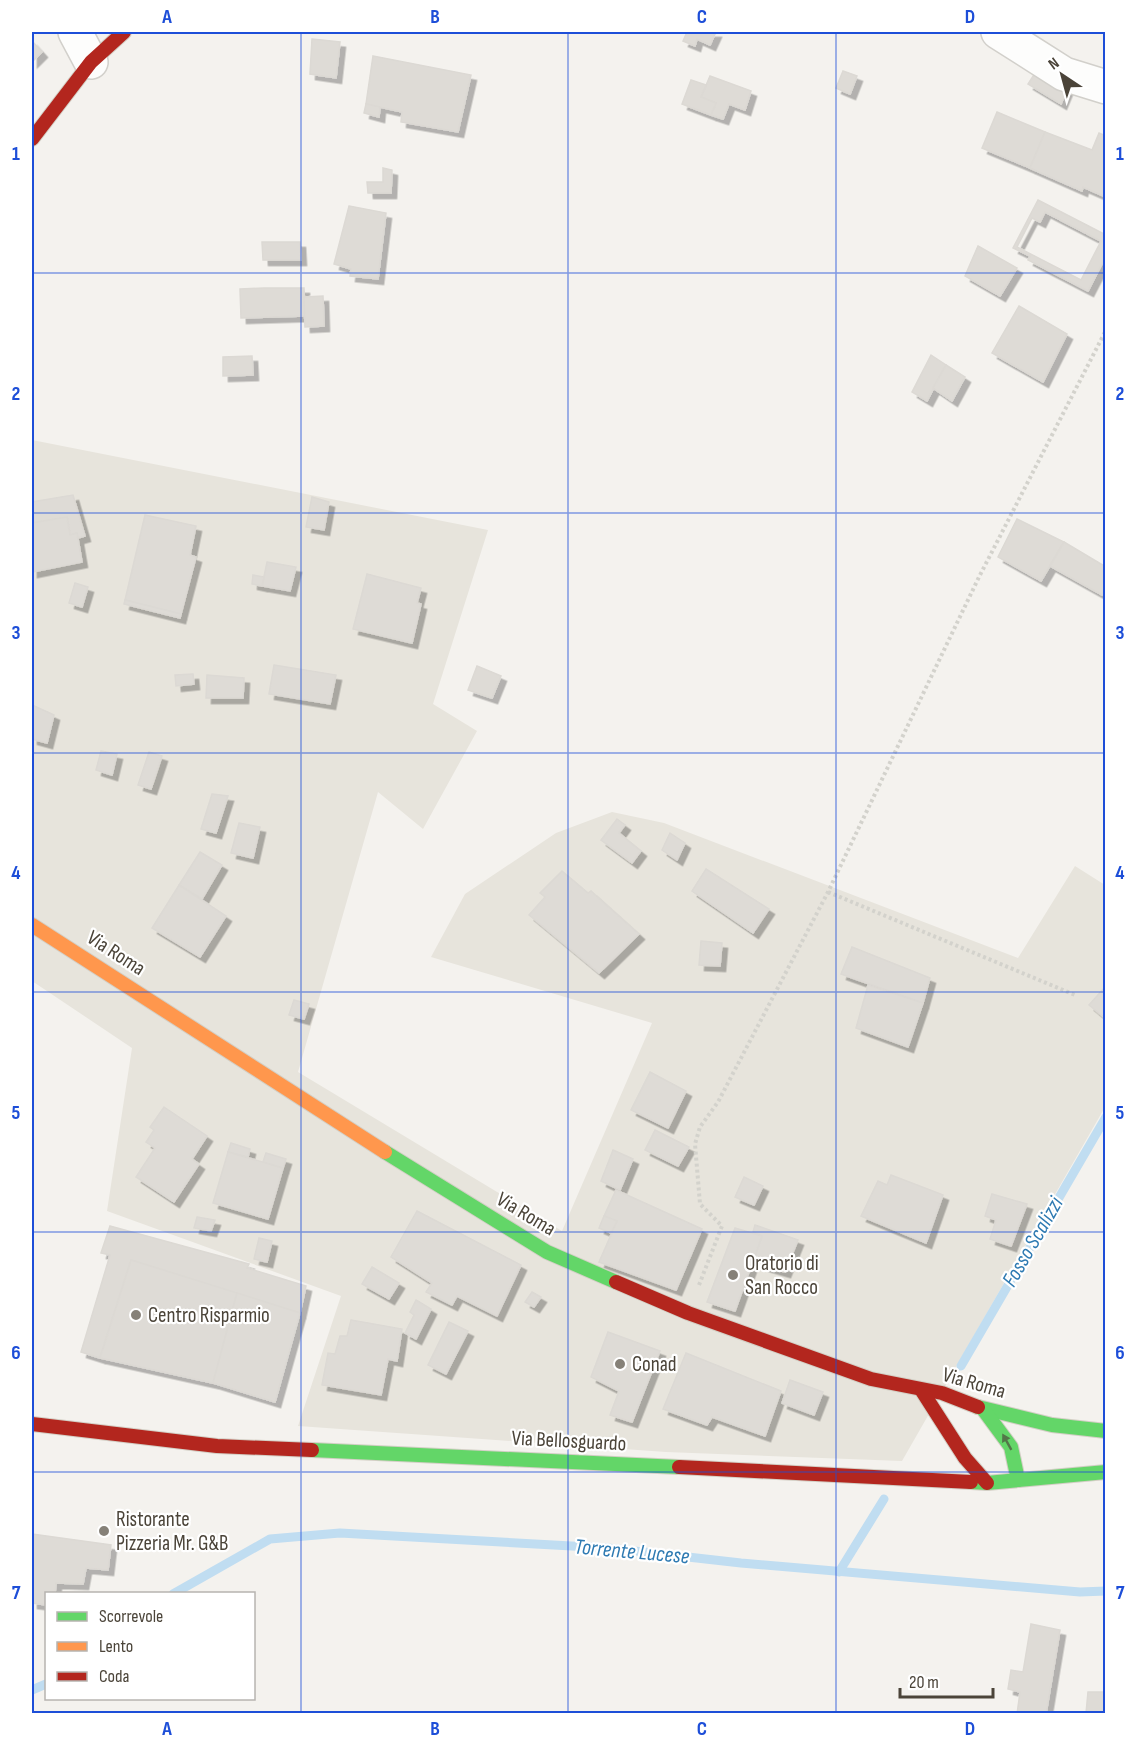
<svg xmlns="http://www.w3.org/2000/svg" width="1137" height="1745" font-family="'Sofia Sans Condensed',sans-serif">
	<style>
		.residential { fill: #e7e4dc }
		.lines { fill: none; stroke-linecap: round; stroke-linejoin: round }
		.stream { stroke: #c0ddf1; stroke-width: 9 }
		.building { fill: #dedbd6; stroke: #dcd9d4; stroke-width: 1.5; fill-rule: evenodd; filter: url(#shadow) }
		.street-casing { stroke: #d2d0cb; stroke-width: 36 }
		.fast-casing { stroke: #d3cfc5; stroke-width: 16 }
		.slow-casing { stroke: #d3cfc5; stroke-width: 16 }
		.jam-casing { stroke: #d3cfc5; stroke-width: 16 }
		.path { stroke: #d3d2cc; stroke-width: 4; stroke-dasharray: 3 3; stroke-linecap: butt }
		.street { stroke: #fdfdfc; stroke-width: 33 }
		.fast { stroke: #63d668; stroke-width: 14 }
		.slow { stroke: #ff974d; stroke-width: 14 }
		.jam { stroke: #b3261e; stroke-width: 14 }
		.oneway { fill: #537749 }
		.grid { fill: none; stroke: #1d4ed8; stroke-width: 1.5; stroke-opacity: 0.55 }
		.poi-dot { fill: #868178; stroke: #fff; stroke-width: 2 }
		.labels { text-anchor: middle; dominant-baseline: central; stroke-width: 4.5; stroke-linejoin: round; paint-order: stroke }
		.street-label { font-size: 21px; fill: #4b4439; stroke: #fff }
		.poi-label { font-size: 21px; fill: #4b4439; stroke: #fff; text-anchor: start }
		.water-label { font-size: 22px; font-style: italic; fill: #2e7ab2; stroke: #fff }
		.neatline { fill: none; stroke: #1d4ed8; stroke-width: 2 }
		.grid-label { font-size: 20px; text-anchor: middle; font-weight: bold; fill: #1d4ed8 }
	</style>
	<defs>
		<filter id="shadow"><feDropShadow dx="5.5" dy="5.5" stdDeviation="0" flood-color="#0004"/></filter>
	</defs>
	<rect width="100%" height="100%" fill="#f4f2ee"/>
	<path class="residential" d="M 32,440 L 488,530 L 433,704 L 477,731 L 423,829 L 378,792 L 298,1072 L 562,1231 L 652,1023 L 431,957 L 465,894 L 556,833 L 612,812 L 664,823 L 1018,958 L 1075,866 L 1105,885 L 1105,1107 L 902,1461 L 666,1452 L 298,1426 L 341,1296 L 107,1211 L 132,1048 L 32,981 Z"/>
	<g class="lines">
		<g class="stream">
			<path d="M 961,1366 L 1106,1117"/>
			<path d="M 839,1572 L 884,1499"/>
			<path d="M 173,1594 L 270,1539 L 340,1533 L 608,1548 L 741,1563 L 1080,1592 L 1106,1591"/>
			<path d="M 32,1690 L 46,1684"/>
		</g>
	</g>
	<g class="building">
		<path d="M 687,32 L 716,32 L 710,45 L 697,39 L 695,46 L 683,41 Z"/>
		<path d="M 312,39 L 340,42 L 336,78 L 310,74 Z"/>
		<path d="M 32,41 L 42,52 L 32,62 Z"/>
		<path d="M 373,56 L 471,75 L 458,132 L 401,122 L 402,112 L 366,104 Z"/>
		<path d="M 1037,70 L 1068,87 L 1061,104 L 1028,84 Z"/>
		<path d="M 843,71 L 857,76 L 850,94 L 836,88 Z"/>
		<path d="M 710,76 L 751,91 L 745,110 L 729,104 L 723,119 L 711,115 L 716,103 L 701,97 Z"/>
		<path d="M 691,80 L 706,85 L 701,97 L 716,103 L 711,115 L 682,104 Z"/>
		<path d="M 366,104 L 380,107 L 379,117 L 364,113 Z"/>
		<path d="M 997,112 L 1045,132 L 1030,168 L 982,148 Z"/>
		<path d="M 1045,132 L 1092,150 L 1099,133 L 1106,136 L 1106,197 L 1083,187 L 1082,191 L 1030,168 Z"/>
		<path d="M 383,168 L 392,170 L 391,193 L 368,193 L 367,182 L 383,182 Z"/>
		<path d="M 1038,200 L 1106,235 L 1106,256 L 1088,291 L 1028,260 L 1030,256 L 1013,248 ZM 1045,212 L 1101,241 L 1081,280 L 1017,247 L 1032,218 L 1040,222 Z"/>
		<path d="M 349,206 L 386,213 L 378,279 L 350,276 L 351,269 L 334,264 Z"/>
		<path d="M 262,242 L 300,242 L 301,260 L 263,260 Z"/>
		<path d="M 978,246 L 1017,268 L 1000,296 L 965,276 Z"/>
		<path d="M 264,288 L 304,288 L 305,316 L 241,318 L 240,289 Z"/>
		<path d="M 323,296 L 324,326 L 305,327 L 304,297 Z"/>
		<path d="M 1019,306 L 1067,334 L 1043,382 L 992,353 Z"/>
		<path d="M 931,355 L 946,365 L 927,401 L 912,392 Z"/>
		<path d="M 252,356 L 253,375 L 223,376 L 223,357 Z"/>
		<path d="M 946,365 L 965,377 L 952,401 L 933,388 Z"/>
		<path d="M 73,495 L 85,536 L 78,538 L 77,533 L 70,535 L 67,517 L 32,523 L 32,502 Z"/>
		<path d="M 312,497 L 329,502 L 324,530 L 306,527 Z"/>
		<path d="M 145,515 L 196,526 L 190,555 L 196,557 L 181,614 L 125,600 Z"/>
		<path d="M 67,517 L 70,535 L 77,533 L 82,562 L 32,572 L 32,523 Z"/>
		<path d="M 1017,519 L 1064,542 L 1041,581 L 998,557 Z"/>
		<path d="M 1064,542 L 1106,567 L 1106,586 L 1102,595 L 1050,566 Z"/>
		<path d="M 267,562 L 296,567 L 290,591 L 262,586 Z"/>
		<path d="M 367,574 L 421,588 L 417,603 L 421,604 L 412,643 L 353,629 Z"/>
		<path d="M 253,575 L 264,577 L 262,586 L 252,584 Z"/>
		<path d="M 75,583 L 88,587 L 82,607 L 69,603 Z"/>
		<path d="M 125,600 L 181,614 L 180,618 L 124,604 Z"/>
		<path d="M 274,665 L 336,675 L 330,704 L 269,694 Z"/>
		<path d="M 477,666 L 501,676 L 492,698 L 468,690 Z"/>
		<path d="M 193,674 L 194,684 L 176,686 L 175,675 Z"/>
		<path d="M 207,675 L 244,678 L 243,698 L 206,698 Z"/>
		<path d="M 32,705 L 54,715 L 47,743 L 32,739 Z"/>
		<path d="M 101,751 L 117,754 L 112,775 L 96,770 Z"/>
		<path d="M 149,752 L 162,756 L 151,789 L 138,785 Z"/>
		<path d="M 212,794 L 228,796 L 216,833 L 201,829 Z"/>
		<path d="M 617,819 L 625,825 L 619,833 L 641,851 L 632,863 L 601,840 Z"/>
		<path d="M 239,823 L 260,827 L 253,858 L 231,853 Z"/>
		<path d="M 670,833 L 685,843 L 677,860 L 662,850 Z"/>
		<path d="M 200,852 L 222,865 L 202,899 L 179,885 Z"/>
		<path d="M 706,869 L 769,909 L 753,933 L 692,891 Z"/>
		<path d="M 562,871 L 588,893 L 591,891 L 639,934 L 599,973 L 529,915 L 545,897 L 540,893 Z"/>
		<path d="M 179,885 L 226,916 L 200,957 L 152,928 Z"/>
		<path d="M 701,941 L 722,943 L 720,966 L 699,965 Z"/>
		<path d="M 852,947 L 930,978 L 923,1003 L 841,974 Z"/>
		<path d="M 868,985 L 923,1003 L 908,1047 L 856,1028 Z"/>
		<path d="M 1106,986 L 1106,1019 L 1089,1005 Z"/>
		<path d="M 294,1000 L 309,1004 L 304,1019 L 289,1015 Z"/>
		<path d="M 650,1072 L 686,1091 L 668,1128 L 631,1110 Z"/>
		<path d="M 164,1107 L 207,1136 L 192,1159 L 199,1164 L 174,1202 L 136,1177 L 155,1148 L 146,1142 L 154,1130 L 150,1127 Z"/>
		<path d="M 655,1130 L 689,1147 L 678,1166 L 645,1150 Z"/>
		<path d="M 231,1143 L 250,1149 L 248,1157 L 228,1152 Z"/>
		<path d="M 613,1150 L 633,1159 L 620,1190 L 601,1181 Z"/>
		<path d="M 228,1152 L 283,1168 L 268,1219 L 213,1203 Z"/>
		<path d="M 266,1153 L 286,1159 L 283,1168 L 263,1162 Z"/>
		<path d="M 891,1175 L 943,1195 L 926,1243 L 861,1216 L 878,1181 L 887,1185 Z"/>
		<path d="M 744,1177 L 763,1186 L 754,1205 L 735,1197 Z"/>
		<path d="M 616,1190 L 702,1229 L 676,1290 L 599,1262 L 617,1221 L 604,1216 Z"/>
		<path d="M 992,1194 L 1027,1204 L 1011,1246 L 990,1239 L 996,1220 L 985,1216 Z"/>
		<path d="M 417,1211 L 521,1265 L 497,1316 L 457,1296 L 452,1305 L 426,1292 L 432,1283 L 391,1257 Z"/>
		<path d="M 604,1216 L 617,1221 L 611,1233 L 599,1228 Z"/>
		<path d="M 197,1217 L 215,1220 L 211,1231 L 194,1228 Z"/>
		<path d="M 755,1225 L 798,1240 L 785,1272 L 753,1263 L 762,1236 L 753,1232 Z"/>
		<path d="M 110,1226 L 249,1264 L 247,1268 L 306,1286 L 300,1313 L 131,1260 L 100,1358 L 81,1352 L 110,1255 L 101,1253 Z"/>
		<path d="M 735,1228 L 762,1236 L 735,1311 L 707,1302 Z"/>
		<path d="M 259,1238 L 272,1241 L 267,1262 L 254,1259 Z"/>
		<path d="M 131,1260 L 237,1293 L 213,1383 L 100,1358 Z"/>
		<path d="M 372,1267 L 399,1283 L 389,1299 L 362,1284 Z"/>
		<path d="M 532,1292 L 541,1297 L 534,1307 L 525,1302 Z"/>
		<path d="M 237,1293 L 300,1313 L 275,1402 L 213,1383 Z"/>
		<path d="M 416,1300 L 431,1309 L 416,1339 L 405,1333 L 414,1315 L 410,1312 Z"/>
		<path d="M 351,1320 L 402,1329 L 397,1361 L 388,1359 L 381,1395 L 322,1385 L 328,1353 L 335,1354 L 340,1336 L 347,1336 Z"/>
		<path d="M 449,1322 L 468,1331 L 446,1374 L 428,1365 Z"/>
		<path d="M 608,1332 L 660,1351 L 632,1422 L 610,1415 L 619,1391 L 591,1377 Z"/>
		<path d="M 686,1353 L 781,1391 L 765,1436 L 712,1417 L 707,1425 L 663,1409 Z"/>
		<path d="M 790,1380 L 823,1392 L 814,1415 L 782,1403 Z"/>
		<path d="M 32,1534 L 111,1545 L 108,1570 L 86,1568 L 83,1584 L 56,1583 L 55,1594 L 46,1594 L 46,1605 L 32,1603 Z"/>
		<path d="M 1031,1624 L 1060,1630 L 1046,1714 L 1017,1714 L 1020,1692 L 1008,1689 L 1011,1670 L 1023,1672 Z"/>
		<path d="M 1088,1692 L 1106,1692 L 1105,1714 L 1086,1713 Z"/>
	</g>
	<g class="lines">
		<g class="street-casing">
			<g id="street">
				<path d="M 75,32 L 91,62"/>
				<path d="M 998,32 L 1064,74 L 1106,87"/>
			</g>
		</g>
		<g class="fast-casing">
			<g id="fast">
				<path d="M 385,1152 L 547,1252 L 616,1282"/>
				<path d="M 978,1407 L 1052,1425 L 1106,1431"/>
				<path d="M 983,1409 L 1011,1447 L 1018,1480"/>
				<path d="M 312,1450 L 679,1467"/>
				<path d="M 971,1482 L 987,1483 L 1106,1472"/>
			</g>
		</g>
		<g class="slow-casing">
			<path id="slow" d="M 32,925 L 385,1152"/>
		</g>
		<g class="jam-casing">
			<g id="jam">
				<path d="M 32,139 L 91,62 L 124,32"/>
				<path d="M 616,1282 L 688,1313 L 871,1379 L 942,1393 L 978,1407"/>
				<path d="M 922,1391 L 965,1458 L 987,1483"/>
				<path d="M 32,1424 L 217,1446 L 312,1450"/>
				<path d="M 679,1467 L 971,1482"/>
			</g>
		</g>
		<g class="path">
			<path d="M 828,892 L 1075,995"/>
			<path d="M 699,1285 L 722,1226 L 700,1204 L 695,1144 L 700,1127 L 718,1102 L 828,892 L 979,577 L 1106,330"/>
		</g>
		<use href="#street" class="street"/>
		<use href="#fast" class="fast"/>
		<use href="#slow" class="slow"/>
		<use href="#jam" class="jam"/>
	</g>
	<defs><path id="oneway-solid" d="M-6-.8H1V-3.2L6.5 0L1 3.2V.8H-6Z" transform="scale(1.5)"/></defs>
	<use class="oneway" href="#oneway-solid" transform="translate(1007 1442) rotate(-119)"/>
	<path class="grid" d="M 301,32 L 301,1714M 568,32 L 568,1714M 836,32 L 836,1714M 32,273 L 1106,273M 32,513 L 1106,513M 32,753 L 1106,753M 32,992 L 1106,992M 32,1232 L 1106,1232M 32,1472 L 1106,1472"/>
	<g class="poi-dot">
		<circle cx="733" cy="1275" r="6"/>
		<circle cx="136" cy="1315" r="6"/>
		<circle cx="620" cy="1364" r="6"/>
		<circle cx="104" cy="1531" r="6"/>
	</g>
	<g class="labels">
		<g class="street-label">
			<text transform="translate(116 953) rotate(33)">Via Roma</text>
			<text transform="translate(526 1214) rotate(31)">Via Roma</text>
			<text transform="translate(974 1383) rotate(16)">Via Roma</text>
			<text transform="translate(569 1441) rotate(3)">Via Bellosguardo</text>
		</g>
		<g class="poi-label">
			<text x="745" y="1263">Oratorio di<tspan x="745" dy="24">San Rocco</tspan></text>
			<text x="148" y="1315">Centro Risparmio</text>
			<text x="632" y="1364">Conad</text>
			<text x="116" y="1519">Ristorante<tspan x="116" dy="24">Pizzeria Mr. G&amp;B</tspan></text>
		</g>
		<g class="water-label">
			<text transform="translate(1033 1242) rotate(-60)">Fosso Scalizzi</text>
			<text transform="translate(632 1552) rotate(5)">Torrente Lucese</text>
		</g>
	</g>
	<rect width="1137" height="1745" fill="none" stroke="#ffffff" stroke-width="66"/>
	<rect x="45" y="1592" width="210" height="108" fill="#ffffff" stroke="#b7b4b0" stroke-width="1.5"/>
	<rect x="57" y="1612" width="30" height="9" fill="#63d668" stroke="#b7b4b0" stroke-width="1.5"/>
	<text x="99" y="1622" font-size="18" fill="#4b4439">Scorrevole</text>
	<rect x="57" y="1642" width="30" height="9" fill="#ff974d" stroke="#b7b4b0" stroke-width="1.5"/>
	<text x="99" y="1652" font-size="18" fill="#4b4439">Lento</text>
	<rect x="57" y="1672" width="30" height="9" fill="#b3261e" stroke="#b7b4b0" stroke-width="1.5"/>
	<text x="99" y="1682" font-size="18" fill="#4b4439">Coda</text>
	<g transform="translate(1062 75) rotate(324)" stroke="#ffffff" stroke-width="4.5" paint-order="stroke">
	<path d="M0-4.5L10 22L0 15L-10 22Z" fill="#4b4439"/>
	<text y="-9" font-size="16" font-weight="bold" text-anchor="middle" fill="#4b4439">N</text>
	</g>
	<path d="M900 1688v9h93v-9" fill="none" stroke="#4b4439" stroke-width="3"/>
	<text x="909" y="1688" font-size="18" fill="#4b4439" stroke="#ffffff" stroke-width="4.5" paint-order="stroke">20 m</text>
	<rect x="33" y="33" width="1071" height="1679" class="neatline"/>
	<g class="grid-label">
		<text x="167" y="23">A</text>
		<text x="435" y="23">B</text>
		<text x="702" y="23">C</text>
		<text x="970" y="23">D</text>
		<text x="16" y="160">1</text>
		<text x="1120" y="160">1</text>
		<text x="16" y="400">2</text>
		<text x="1120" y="400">2</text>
		<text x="16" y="639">3</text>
		<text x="1120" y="639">3</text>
		<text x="16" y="879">4</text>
		<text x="1120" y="879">4</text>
		<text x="16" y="1119">5</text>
		<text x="1120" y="1119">5</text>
		<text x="16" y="1359">6</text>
		<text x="1120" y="1359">6</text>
		<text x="16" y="1599">7</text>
		<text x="1120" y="1599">7</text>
		<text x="167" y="1735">A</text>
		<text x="435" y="1735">B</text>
		<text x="702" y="1735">C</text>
		<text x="970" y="1735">D</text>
	</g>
</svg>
